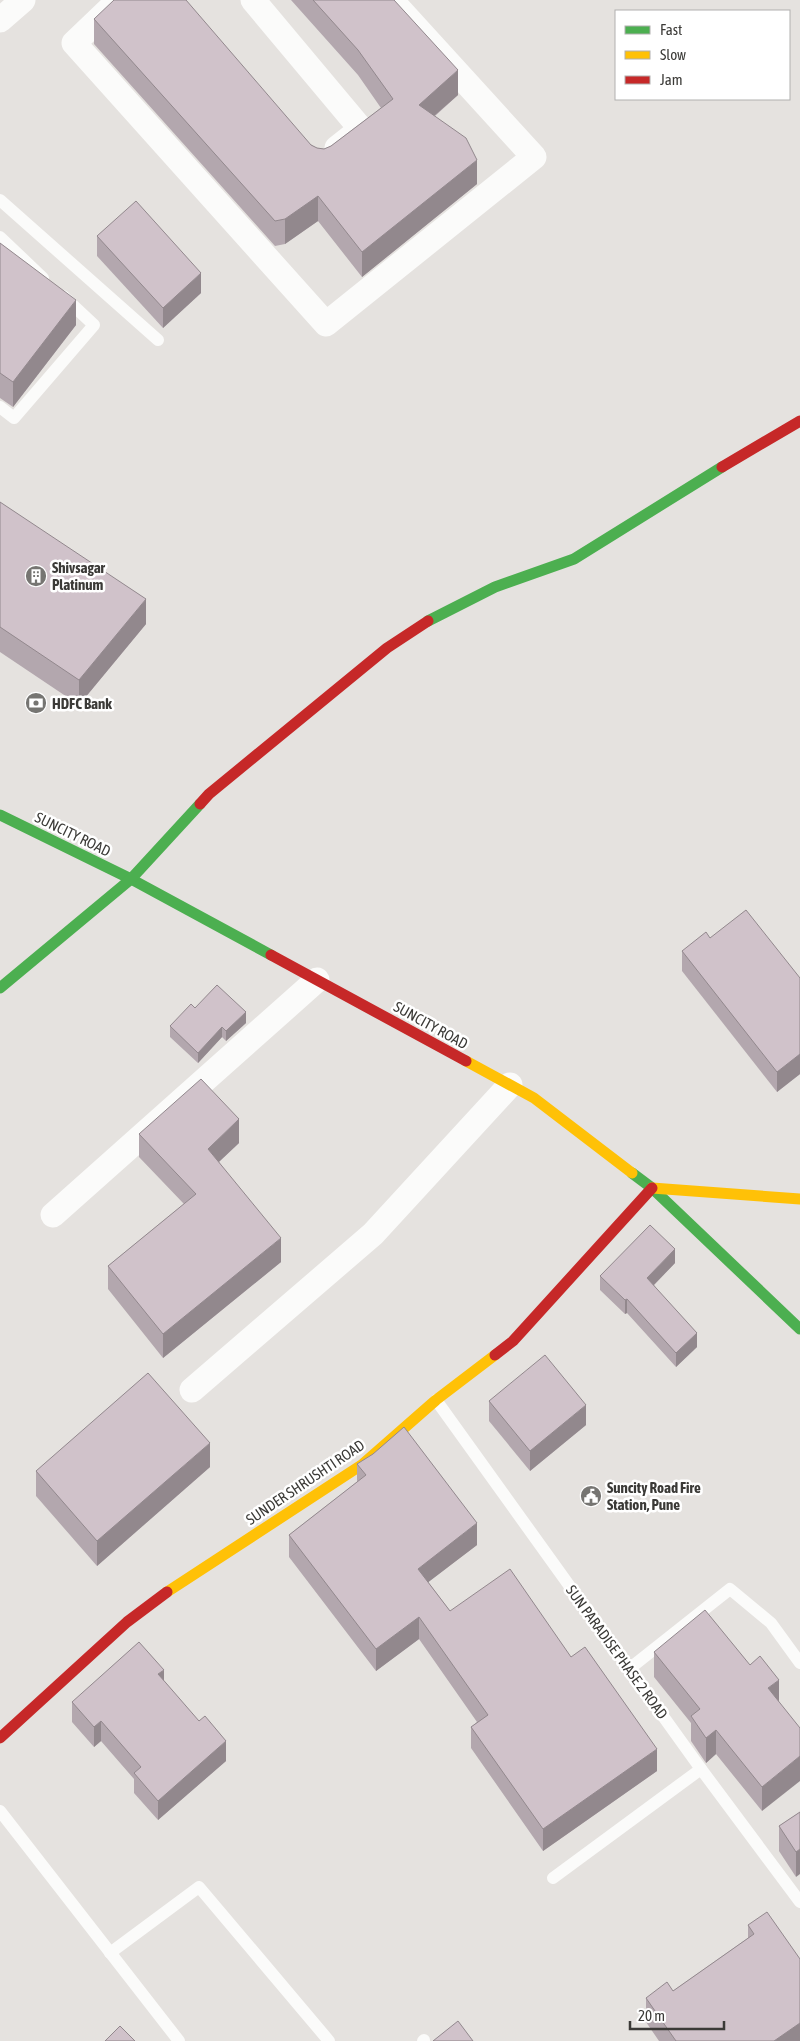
<svg xmlns="http://www.w3.org/2000/svg" width="800" height="2041" font-family="'Asap Condensed',sans-serif">
	<style>
		.lines { fill: none; stroke-linecap: round; stroke-linejoin: round }
		.lane { stroke: #fbfbfa; stroke-width: 12 }
		.street { stroke: #fbfbfa; stroke-width: 25 }
		.fast { stroke: #4caf50; stroke-width: 11 }
		.slow { stroke: #ffc107; stroke-width: 11 }
		.jam { stroke: #c62828; stroke-width: 11 }
		.wall { fill: #b3a7ae }
		.shaded-wall { fill: #92888d }
		.building { fill: #d0c2ca; stroke: #92888d }
		.labels { text-anchor: middle; dominant-baseline: central; stroke-width: 5; stroke-linejoin: round; paint-order: stroke }
		.poi-label { font-size: 15px; font-weight: bold; fill: #3b3a37; stroke: #fff; text-anchor: start }
		.street-label { font-size: 15px; fill: #3b3a37; stroke: #fff }
	</style>
	<rect width="100%" height="100%" fill="#e5e2df"/>
	<g class="lines">
		<g class="lane">
			<path d="M 0,200 L 158,340"/>
			<path d="M 0,237 L 43,278"/>
			<path d="M 0,407 L 14,418 L 94,325 L 63,296"/>
			<path d="M 436,1400 L 701,1769 L 800,1902"/>
			<path d="M 629,1669 L 730,1589 L 771,1623 L 800,1663"/>
			<path d="M 0,1811 L 179,2041"/>
			<path d="M 553,1878 L 701,1769"/>
			<path d="M 110,1953 L 199,1887 L 329,2041"/>
			<path d="M 423,2041 L 424,2040"/>
		</g>
		<g class="street">
			<path d="M 119,0 L 74,43 L 326,324 L 534,157 L 391,0"/>
			<path d="M 253,0 L 361,129 L 337,148"/>
			<path d="M 0,20 L 23,0"/>
			<path d="M 53,1215 L 317,980"/>
			<path d="M 192,1390 L 373,1234 L 510,1085"/>
		</g>
		<g class="fast">
			<path d="M 428,621 L 495,587 L 574,559 L 722,467"/>
			<path d="M 0,815 L 131,879 L 271,955"/>
			<path d="M 0,988 L 131,879 L 200,804"/>
			<path d="M 632,1173 L 652,1188 L 800,1329"/>
		</g>
		<g class="slow">
			<path d="M 466,1061 L 534,1098 L 632,1173"/>
			<path d="M 652,1188 L 800,1199"/>
			<path d="M 167,1592 L 363,1464 L 436,1400 L 495,1355"/>
		</g>
		<g class="jam">
			<path d="M 722,467 L 800,421"/>
			<path d="M 200,804 L 209,794 L 387,648 L 428,621"/>
			<path d="M 271,955 L 466,1061"/>
			<path d="M 495,1355 L 513,1341 L 652,1188"/>
			<path d="M 0,1738 L 127,1622 L 167,1592"/>
		</g>
	</g>
	<g class="wall">
		<path d="M 291,0 L 394,0 L 458,95 L 435,116 L 477,184 L 362,277 L 318,221 L 285,244 L 275,246 L 94,44 L 94,19 L 317,148 L 324,149 L 331,146 L 381,108 L 358,75 Z"/>
		<path d="M 97,236 L 201,293 L 163,328 L 97,256 Z"/>
		<path d="M 0,243 L 76,325 L 13,407 L 0,398 Z"/>
		<path d="M 0,502 L 146,624 L 79,705 L 0,652 Z"/>
		<path d="M 710,938 L 800,978 L 800,1074 L 777,1092 L 682,971 L 682,951 Z"/>
		<path d="M 195,1008 L 246,1023 L 226,1041 L 222,1037 L 198,1063 L 170,1037 L 170,1026 Z"/>
		<path d="M 139,1134 L 239,1143 L 219,1162 L 281,1262 L 163,1358 L 108,1289 L 108,1266 L 184,1204 L 139,1157 Z"/>
		<path d="M 675,1263 L 654,1285 L 697,1347 L 676,1367 L 627,1313 L 625,1314 L 600,1290 L 600,1276 Z"/>
		<path d="M 489,1401 L 586,1425 L 530,1471 L 489,1421 Z"/>
		<path d="M 357,1464 L 477,1545 L 428,1582 L 450,1611 L 571,1657 L 657,1771 L 543,1851 L 471,1748 L 471,1727 L 477,1722 L 419,1639 L 376,1671 L 289,1557 L 289,1535 L 357,1482 Z"/>
		<path d="M 210,1467 L 97,1566 L 36,1496 L 36,1471 Z"/>
		<path d="M 654,1652 L 779,1702 L 762,1811 L 716,1754 L 706,1763 L 691,1741 L 691,1723 L 654,1677 Z"/>
		<path d="M 164,1681 L 226,1761 L 158,1820 L 134,1793 L 134,1779 L 101,1741 L 94,1747 L 72,1722 L 72,1702 Z"/>
		<path d="M 800,1812 L 796,1877 L 779,1851 L 779,1826 Z"/>
		<path d="M 748,1925 L 800,1959 L 800,2041 L 659,2041 L 646,2022 L 646,1998 L 673,1991 L 748,1938 Z"/>
	</g>
	<g class="shaded-wall">
		<path d="M 458,70 L 458,95 L 419,129 L 419,105 Z"/>
		<path d="M 477,160 L 477,184 L 362,277 L 362,252 Z"/>
		<path d="M 318,196 L 318,221 L 285,244 L 285,219 Z"/>
		<path d="M 201,273 L 201,293 L 163,328 L 163,308 Z"/>
		<path d="M 76,300 L 76,325 L 13,407 L 13,382 Z"/>
		<path d="M 146,599 L 146,624 L 79,705 L 79,680 Z"/>
		<path d="M 246,1012 L 246,1023 L 226,1041 L 226,1031 Z"/>
		<path d="M 222,1027 L 222,1037 L 198,1063 L 198,1053 Z"/>
		<path d="M 800,1054 L 800,1074 L 777,1092 L 777,1072 Z"/>
		<path d="M 239,1119 L 239,1143 L 208,1172 L 208,1149 Z"/>
		<path d="M 281,1238 L 281,1262 L 163,1358 L 163,1334 Z"/>
		<path d="M 675,1249 L 675,1263 L 647,1292 L 647,1278 Z"/>
		<path d="M 627,1299 L 627,1313 L 625,1314 L 625,1300 Z"/>
		<path d="M 697,1333 L 697,1347 L 676,1367 L 676,1353 Z"/>
		<path d="M 586,1405 L 586,1425 L 530,1471 L 530,1451 Z"/>
		<path d="M 210,1443 L 210,1467 L 97,1566 L 97,1541 Z"/>
		<path d="M 477,1523 L 477,1545 L 418,1590 L 418,1569 Z"/>
		<path d="M 419,1617 L 419,1639 L 376,1671 L 376,1649 Z"/>
		<path d="M 164,1670 L 164,1689 L 158,1674 Z"/>
		<path d="M 779,1680 L 779,1704 L 768,1688 Z"/>
		<path d="M 101,1721 L 101,1741 L 94,1747 L 94,1727 Z"/>
		<path d="M 716,1730 L 716,1754 L 706,1763 L 706,1738 Z"/>
		<path d="M 226,1741 L 226,1761 L 158,1820 L 158,1801 Z"/>
		<path d="M 657,1749 L 657,1771 L 543,1851 L 543,1829 Z"/>
		<path d="M 800,1756 L 800,1781 L 762,1811 L 762,1787 Z"/>
		<path d="M 800,1849 L 800,1874 L 796,1877 L 796,1852 Z"/>
		<path d="M 800,2023 L 800,2041 L 774,2041 Z"/>
	</g>
	<g class="building">
		<path d="M 114,0 L 186,0 L 311,145 L 317,148 L 324,149 L 331,146 L 393,99 L 358,50 L 313,0 L 394,0 L 458,70 L 419,105 L 466,138 L 477,160 L 362,252 L 318,196 L 285,219 L 275,221 L 94,19 Z"/>
		<path d="M 136,201 L 201,273 L 163,308 L 97,236 Z"/>
		<path d="M 0,243 L 76,300 L 13,382 L 0,373 Z"/>
		<path d="M 0,502 L 146,599 L 79,680 L 0,627 Z"/>
		<path d="M 746,910 L 800,978 L 800,1054 L 777,1072 L 682,951 L 706,932 L 710,938 Z"/>
		<path d="M 217,985 L 246,1012 L 226,1031 L 222,1027 L 198,1053 L 170,1026 L 191,1004 L 195,1008 Z"/>
		<path d="M 201,1079 L 239,1119 L 208,1149 L 281,1238 L 163,1334 L 108,1266 L 196,1194 L 139,1134 Z"/>
		<path d="M 650,1225 L 675,1249 L 647,1278 L 697,1333 L 676,1353 L 627,1299 L 625,1300 L 600,1276 Z"/>
		<path d="M 545,1355 L 586,1405 L 530,1451 L 489,1401 Z"/>
		<path d="M 148,1373 L 210,1443 L 97,1541 L 36,1471 Z"/>
		<path d="M 404,1427 L 477,1523 L 418,1569 L 450,1611 L 510,1569 L 571,1657 L 585,1647 L 657,1749 L 543,1829 L 471,1727 L 488,1715 L 419,1617 L 376,1649 L 289,1535 L 366,1475 L 357,1464 L 373,1454 Z"/>
		<path d="M 705,1610 L 750,1665 L 760,1656 L 779,1680 L 768,1688 L 800,1728 L 800,1756 L 762,1787 L 716,1730 L 706,1738 L 691,1716 L 700,1709 L 654,1652 Z"/>
		<path d="M 139,1642 L 164,1670 L 158,1674 L 166,1683 L 199,1721 L 205,1716 L 226,1741 L 158,1801 L 134,1773 L 141,1767 L 101,1721 L 94,1727 L 72,1702 Z"/>
		<path d="M 800,1812 L 800,1849 L 796,1852 L 779,1826 Z"/>
		<path d="M 767,1912 L 800,1959 L 800,2023 L 774,2041 L 676,2041 L 646,1998 L 667,1982 L 673,1991 L 754,1934 L 748,1925 Z"/>
		<path d="M 458,2021 L 473,2041 L 433,2041 Z"/>
		<path d="M 120,2026 L 135,2041 L 105,2041 Z"/>
	</g>
	<defs>
		<g id="building-disc" transform="scale(1.125)"><circle r="9.5" fill="#767572" stroke="#fff"/><path d="M-4-6H4V6H1V3H-1V6H-4ZM-2.5-4.3h1.7v1.8h-1.7ZM.8-4.3h1.7v1.8H.8ZM-2.5-1h1.7V.8h-1.7ZM.8-1h1.7V.8H.8Z" fill="#fff"/></g>
		<g id="bank-disc" transform="scale(1.125)"><circle r="9.5" fill="#767572" stroke="#fff"/><path d="M-6-4H6V4H-6ZM0-2.3a2.3 2.3 0 1 0 0 4.6a2.3 2.3 0 1 0 0-4.6Z" fill="#fff"/></g>
		<g id="civic-disc" transform="scale(1.125)"><circle r="9.5" fill="#767572" stroke="#fff"/><path d="M-.6-6.5H3V-4.5H.6V-3L4-1V1h2V6H-6V1h2V-1L-.6-3ZM-1.2 2.5V6h2.4V2.5Z" fill="#fff"/></g>
	</defs>
	<g fill-rule="evenodd">
		<use href="#building-disc" x="36" y="576"/>
		<use href="#bank-disc" x="36" y="703"/>
		<use href="#civic-disc" x="591" y="1496"/>
	</g>
	<g class="labels">
		<g class="poi-label">
			<text x="52" y="567">Shivsagar<tspan x="52" dy="17">Platinum</tspan></text>
			<text x="52" y="703">HDFC Bank</text>
			<text x="607" y="1487">Suncity Road Fire<tspan x="607" dy="17">Station, Pune</tspan></text>
		</g>
		<g class="street-label">
			<text transform="translate(73 834) rotate(26)">SUNCITY ROAD</text>
			<text transform="translate(431 1025) rotate(29)">SUNCITY ROAD</text>
			<text transform="translate(305 1482) rotate(-34)">SUNDER SHRUSHTI ROAD</text>
			<text transform="translate(617 1652) rotate(54)">SUN PARADISE PHASE 2 ROAD</text>
		</g>
	</g>
	<rect x="615" y="10" width="175" height="90" fill="#ffffff" stroke="#b1b0af"/>
	<rect x="625" y="26" width="25" height="8" fill="#4caf50" stroke="#b1b0af"/>
	<text x="660" y="35" font-size="15" fill="#3b3a37">Fast</text>
	<rect x="625" y="51" width="25" height="8" fill="#ffc107" stroke="#b1b0af"/>
	<text x="660" y="60" font-size="15" fill="#3b3a37">Slow</text>
	<rect x="625" y="76" width="25" height="8" fill="#c62828" stroke="#b1b0af"/>
	<text x="660" y="85" font-size="15" fill="#3b3a37">Jam</text>
	<path d="M630 2021v8h94v-8" fill="none" stroke="#3b3a37" stroke-width="2.5"/>
	<text x="638" y="2021" font-size="15" fill="#3b3a37" stroke="#ffffff" stroke-width="4" paint-order="stroke">20 m</text>
</svg>
